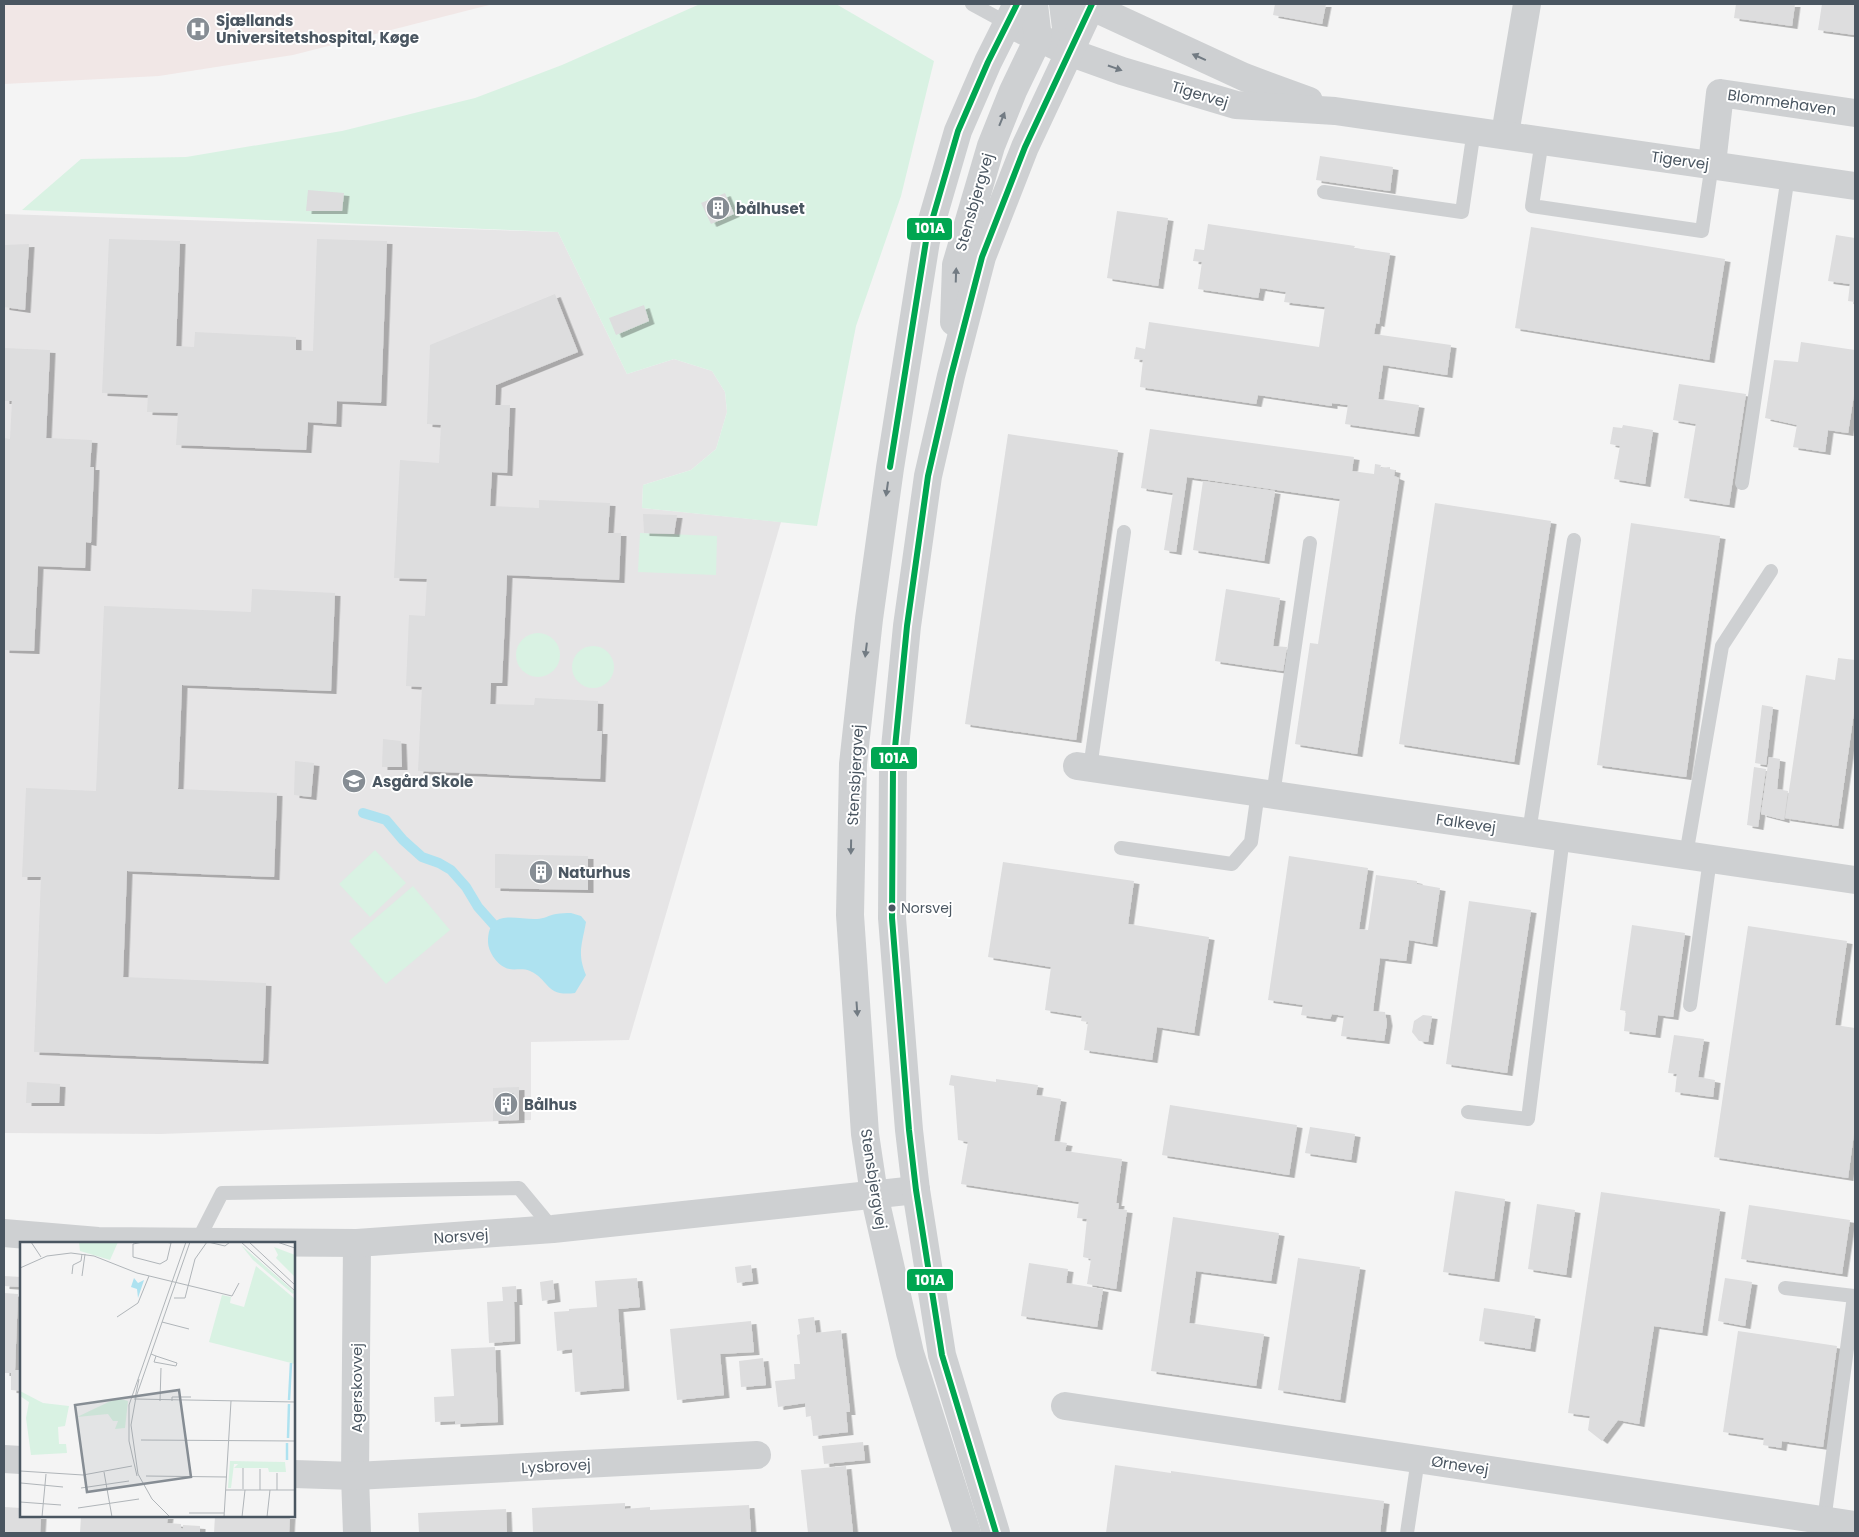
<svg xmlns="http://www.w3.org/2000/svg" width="1859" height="1537" font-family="Poppins,sans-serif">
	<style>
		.education { fill: #e6e5e6 }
		.medical { fill: #f1e7e6 }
		.green { fill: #d9f2e3 }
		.water { fill: #aee2f0 }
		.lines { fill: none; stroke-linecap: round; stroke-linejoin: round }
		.stream { stroke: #aee2f0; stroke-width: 10 }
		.building { fill: #ddddde; filter: url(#shadow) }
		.service { stroke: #ced0d2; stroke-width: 14 }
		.minor { stroke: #ced0d2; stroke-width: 28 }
		.tertiary { stroke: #ced0d2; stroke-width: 28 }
		.bus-1-casing { stroke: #fff; stroke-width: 10 }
		.bus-1 { stroke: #00a651; stroke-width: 6 }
		.oneway { fill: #727b83 }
		.bus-dot { fill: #4a5661; stroke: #fff; stroke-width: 2 }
		.labels { text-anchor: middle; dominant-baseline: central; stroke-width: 4; stroke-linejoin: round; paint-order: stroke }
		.bus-label { font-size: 14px; fill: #4a5661; stroke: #fff; text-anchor: start }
		.poi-label { font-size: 15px; font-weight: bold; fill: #4a5661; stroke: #fff; text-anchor: start }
		.street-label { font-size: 15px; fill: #4a5661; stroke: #fff }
		.inset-river { fill: none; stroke: #aee2f0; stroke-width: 2.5 }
		.inset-road { fill: none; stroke: #b0b5b9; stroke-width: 1 }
		.view { fill: #868d94; fill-opacity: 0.15; stroke: #868d94; stroke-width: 2.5 }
		.inset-edge { fill: none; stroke: #4a5661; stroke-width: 2.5 }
		.line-badge { stroke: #fff; stroke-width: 2 }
		.badge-label { font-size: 14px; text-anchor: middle; font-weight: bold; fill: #fff }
	</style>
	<defs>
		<filter id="shadow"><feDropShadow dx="5.5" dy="3" stdDeviation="0" flood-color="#0004"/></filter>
	</defs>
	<rect width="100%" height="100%" fill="#f4f4f4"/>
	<path class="education" d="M 4,214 L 558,232 L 627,374 L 674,359 L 712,371 L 725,392 L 727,412 L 716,449 L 691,470 L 643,485 L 642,508 L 781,522 L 629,1040 L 531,1042 L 531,1120 L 161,1134 L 4,1133 Z"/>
	<path class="medical" d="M 4,4 L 493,4 L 293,55 L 159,76 L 4,84 Z"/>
	<g class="green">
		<path d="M 700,4 L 836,4 L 934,61 L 901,196 L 856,326 L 817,526 L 642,508 L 643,485 L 691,470 L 716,449 L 727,412 L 725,392 L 712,371 L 674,359 L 627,374 L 558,232 L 22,210 L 81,159 L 186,157 L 342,131 L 475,98 L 562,65 Z"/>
		<path d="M 640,533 L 717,536 L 716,575 L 638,572 Z"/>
		<circle cx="538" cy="655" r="22"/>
		<circle cx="593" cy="667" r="21"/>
		<path d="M 375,850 L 406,883 L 370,917 L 339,884 Z"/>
		<path d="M 413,886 L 450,930 L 386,984 L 349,941 Z"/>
	</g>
	<path class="water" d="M 571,913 L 581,916 L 586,922 C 582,945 577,953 586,975 L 575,993 C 545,997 550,980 530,971 C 521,967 512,972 504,967 C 496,963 488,951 488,942 C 488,907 517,920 537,919 C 544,919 549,915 556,914 C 561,913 566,913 571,913 Z"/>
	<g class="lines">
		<path class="stream" d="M 363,813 L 386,820 L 403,840 L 422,857 L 439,863 L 451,870 L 466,887 L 478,907 L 494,925"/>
	</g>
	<g class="building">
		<path d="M 1275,4 L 1326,4 L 1322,24 L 1273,15 Z"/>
		<path d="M 1736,4 L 1795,4 L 1792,26 L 1734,18 Z"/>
		<path d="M 1822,4 L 1855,4 L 1855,35 L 1818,30 Z"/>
		<path d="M 1320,156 L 1393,167 L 1390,191 L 1316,180 Z"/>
		<path d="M 308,190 L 344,193 L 342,211 L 306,211 Z"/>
		<path d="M 725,193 L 734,214 L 711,224 L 701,203 Z"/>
		<path d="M 1117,211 L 1168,218 L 1158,286 L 1107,278 Z"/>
		<path d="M 1208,224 L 1355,246 L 1354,248 L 1390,253 L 1379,324 L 1376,323 L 1374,334 L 1451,345 L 1447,375 L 1383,365 L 1378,399 L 1419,405 L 1414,434 L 1345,424 L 1348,405 L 1332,403 L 1332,406 L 1258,395 L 1256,404 L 1140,387 L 1143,360 L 1134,359 L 1136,347 L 1145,349 L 1149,322 L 1319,347 L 1325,307 L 1284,302 L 1286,292 L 1260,288 L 1258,298 L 1198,289 L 1202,262 L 1193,261 L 1195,249 L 1204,250 Z"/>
		<path d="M 1531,227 L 1725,259 L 1709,360 L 1515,328 Z"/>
		<path d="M 1836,235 L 1855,238 L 1855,302 L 1848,301 L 1850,284 L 1828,281 Z"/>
		<path d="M 109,239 L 180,241 L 176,346 L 194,347 L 195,332 L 296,337 L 296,350 L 313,351 L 317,239 L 387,241 L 381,403 L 337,401 L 336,424 L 308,422 L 306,450 L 176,445 L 178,413 L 147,412 L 148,395 L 102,393 Z"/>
		<path d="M 29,244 L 25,310 L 4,307 L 4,245 Z"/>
		<path d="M 555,294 L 578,352 L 496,385 L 495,405 L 510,405 L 507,473 L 492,472 L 490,506 L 539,508 L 539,500 L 610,503 L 608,533 L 621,533 L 619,580 L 507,575 L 502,683 L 491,683 L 490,704 L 534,705 L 535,698 L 598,701 L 597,731 L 602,731 L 600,779 L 418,771 L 422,687 L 406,686 L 409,615 L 425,616 L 427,579 L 394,578 L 400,460 L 439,463 L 441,425 L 427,424 L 430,345 Z"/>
		<path d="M 644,305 L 649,321 L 616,335 L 609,318 Z"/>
		<path d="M 1801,342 L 1855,350 L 1855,388 L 1848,433 L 1828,430 L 1825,452 L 1793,447 L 1797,425 L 1765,418 L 1774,360 L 1798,362 Z"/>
		<path d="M 4,348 L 50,350 L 46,438 L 92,440 L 90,467 L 94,467 L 91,543 L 86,542 L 85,568 L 38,566 L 34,651 L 4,650 L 4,438 L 10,439 L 12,401 L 4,401 Z"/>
		<path d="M 1679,384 L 1746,394 L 1729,505 L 1684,498 L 1696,424 L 1673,420 Z"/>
		<path d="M 1623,425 L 1653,430 L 1645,484 L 1614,479 L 1620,446 L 1610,444 L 1613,427 L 1622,428 Z"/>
		<path d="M 1150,429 L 1354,457 L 1352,471 L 1374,474 L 1375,464 L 1381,465 L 1380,468 L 1390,467 L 1390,469 L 1395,470 L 1394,476 L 1399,478 L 1357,754 L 1295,744 L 1310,643 L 1318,644 L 1340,499 L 1187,477 L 1176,552 L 1164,550 L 1173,493 L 1141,488 Z"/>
		<path d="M 1008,434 L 1118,450 L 1076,740 L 965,724 Z"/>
		<path d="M 1203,481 L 1275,491 L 1264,561 L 1193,550 Z"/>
		<path d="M 1435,503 L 1551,521 L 1514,762 L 1399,744 Z"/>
		<path d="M 643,514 L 677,515 L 674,534 L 644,533 Z"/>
		<path d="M 1631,523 L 1720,536 L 1686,777 L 1597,765 Z"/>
		<path d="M 252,589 L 335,593 L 331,691 L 182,685 L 178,789 L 277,793 L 274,877 L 127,871 L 123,977 L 266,983 L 263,1061 L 34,1052 L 41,877 L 22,877 L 26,788 L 96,791 L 104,606 L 251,612 Z"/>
		<path d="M 1226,589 L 1280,598 L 1273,646 L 1287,647 L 1283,671 L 1215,661 Z"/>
		<path d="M 1838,658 L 1855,660 L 1855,705 L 1838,826 L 1785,818 L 1806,675 L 1835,680 Z"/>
		<path d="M 1762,705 L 1773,707 L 1766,765 L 1755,763 Z"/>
		<path d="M 383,739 L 401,741 L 402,767 L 382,767 Z"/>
		<path d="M 1769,757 L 1780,759 L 1777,789 L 1788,791 L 1784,820 L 1761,814 Z"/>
		<path d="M 295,761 L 314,763 L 311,797 L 294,795 Z"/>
		<path d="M 1754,767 L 1766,769 L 1758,827 L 1747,825 Z"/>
		<path d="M 495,854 L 588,856 L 588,890 L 495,888 Z"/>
		<path d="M 1289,856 L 1368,868 L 1359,929 L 1368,930 L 1376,875 L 1417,881 L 1417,884 L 1440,888 L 1432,944 L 1409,940 L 1406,961 L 1380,958 L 1373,1011 L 1385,1012 L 1387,1023 L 1384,1041 L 1341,1036 L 1344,1016 L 1332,1014 L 1330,1019 L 1301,1015 L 1303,1005 L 1268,1000 Z"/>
		<path d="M 1003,862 L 1134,881 L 1128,924 L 1209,937 L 1194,1033 L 1157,1027 L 1152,1060 L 1084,1050 L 1088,1022 L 1081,1021 L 1082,1016 L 1045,1010 L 1051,967 L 988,957 Z"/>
		<path d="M 1469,901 L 1531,910 L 1507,1073 L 1446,1064 Z"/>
		<path d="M 1632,925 L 1685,933 L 1673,1017 L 1658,1015 L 1655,1035 L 1624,1031 L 1626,1011 L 1620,1010 Z"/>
		<path d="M 1748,926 L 1847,941 L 1835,1025 L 1855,1028 L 1855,1126 L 1848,1178 L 1714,1157 Z"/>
		<path d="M 1423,1015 L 1432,1016 L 1428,1042 L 1419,1041 L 1412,1032 L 1414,1021 Z"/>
		<path d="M 1674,1035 L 1704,1039 L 1698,1077 L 1715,1080 L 1713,1097 L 1675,1092 L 1677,1074 L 1668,1073 Z"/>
		<path d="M 951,1075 L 996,1082 L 996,1079 L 1038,1085 L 1036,1095 L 1061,1099 L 1054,1141 L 1067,1143 L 1065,1151 L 1122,1159 L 1116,1203 L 1119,1203 L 1118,1209 L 1127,1210 L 1116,1289 L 1087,1284 L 1091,1259 L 1083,1257 L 1087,1219 L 1077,1218 L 1079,1202 L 961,1184 L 968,1142 L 958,1140 L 954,1086 L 949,1085 Z"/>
		<path d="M 27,1082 L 60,1084 L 59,1103 L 26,1103 Z"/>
		<path d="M 519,1087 L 519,1120 L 493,1121 L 493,1088 Z"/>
		<path d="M 1170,1105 L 1297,1125 L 1289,1175 L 1162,1155 Z"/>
		<path d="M 1310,1127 L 1355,1134 L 1351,1160 L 1305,1153 Z"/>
		<path d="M 1455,1191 L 1505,1199 L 1494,1279 L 1443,1272 Z"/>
		<path d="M 1601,1192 L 1720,1209 L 1702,1333 L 1654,1326 L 1639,1424 L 1618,1420 L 1602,1441 L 1588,1430 L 1590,1416 L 1568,1413 Z"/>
		<path d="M 1537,1204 L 1575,1210 L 1566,1275 L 1528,1269 Z"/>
		<path d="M 1749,1205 L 1850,1220 L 1842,1274 L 1741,1259 Z"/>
		<path d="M 1173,1217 L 1279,1233 L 1271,1281 L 1196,1271 L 1189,1323 L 1264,1334 L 1256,1386 L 1151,1371 Z"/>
		<path d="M 1298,1258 L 1360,1267 L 1340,1400 L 1278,1390 Z"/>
		<path d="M 1029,1263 L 1068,1269 L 1066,1283 L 1103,1289 L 1097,1327 L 1021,1316 Z"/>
		<path d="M 751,1265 L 753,1281 L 737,1283 L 735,1267 Z"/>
		<path d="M 4,1276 L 21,1277 L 20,1287 L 4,1286 Z"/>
		<path d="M 637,1278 L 640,1307 L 618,1309 L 624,1388 L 575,1392 L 572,1349 L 557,1351 L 554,1312 L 569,1311 L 569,1309 L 597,1307 L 595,1281 Z"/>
		<path d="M 1725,1278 L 1752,1282 L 1745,1326 L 1718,1321 Z"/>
		<path d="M 553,1280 L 555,1299 L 542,1301 L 540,1282 Z"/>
		<path d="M 516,1286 L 517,1302 L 514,1302 L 515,1341 L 489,1343 L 487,1302 L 503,1301 L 502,1287 Z"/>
		<path d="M 4,1293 L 18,1294 L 15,1370 L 21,1370 L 21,1391 L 11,1390 L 11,1373 L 4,1373 Z"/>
		<path d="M 1484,1308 L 1535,1316 L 1530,1349 L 1479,1341 Z"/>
		<path d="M 814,1317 L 816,1333 L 841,1330 L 850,1412 L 846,1412 L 848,1432 L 813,1436 L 811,1416 L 806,1417 L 805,1403 L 778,1407 L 775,1381 L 795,1379 L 794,1364 L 800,1364 L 797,1335 L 800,1334 L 798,1319 Z"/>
		<path d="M 751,1321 L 754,1352 L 720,1354 L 724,1395 L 677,1400 L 670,1329 Z"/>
		<path d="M 1738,1331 L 1837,1346 L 1823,1447 L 1782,1441 L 1781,1448 L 1763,1445 L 1764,1438 L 1723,1432 Z"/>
		<path d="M 495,1347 L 498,1422 L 455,1424 L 455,1421 L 435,1422 L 434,1397 L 454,1396 L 451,1349 Z"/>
		<path d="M 763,1358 L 766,1385 L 741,1387 L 739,1361 Z"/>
		<path d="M 863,1442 L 865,1460 L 824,1464 L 822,1446 Z"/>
		<path d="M 1115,1465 L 1171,1473 L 1171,1471 L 1384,1501 L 1380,1533 L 1106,1533 Z"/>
		<path d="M 846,1466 L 853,1533 L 808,1533 L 801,1470 Z"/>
		<path d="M 625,1503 L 625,1509 L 650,1507 L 650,1510 L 749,1505 L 751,1533 L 533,1533 L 532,1508 Z"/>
		<path d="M 4,1507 L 21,1508 L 21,1516 L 41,1516 L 40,1533 L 4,1533 Z"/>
		<path d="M 506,1509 L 507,1533 L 419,1533 L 418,1513 Z"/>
		<path d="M 81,1516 L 168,1516 L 167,1523 L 181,1524 L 181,1528 L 183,1529 L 183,1525 L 200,1526 L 200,1533 L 80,1533 Z"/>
		<path d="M 215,1516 L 290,1516 L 289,1533 L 214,1533 Z"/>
	</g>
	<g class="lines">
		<g class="service">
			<path d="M 972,4 L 1007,23"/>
			<path d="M 1542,140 L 1532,206 L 1702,231 L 1712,164"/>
			<path d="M 1324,192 L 1462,212 L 1474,130"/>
			<path d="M 1742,483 L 1788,176"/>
			<path d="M 1090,768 L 1124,532"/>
			<path d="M 1273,795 L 1310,543"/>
			<path d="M 1529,832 L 1574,540"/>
			<path d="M 1121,848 L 1232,864 L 1251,842 L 1258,792"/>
			<path d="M 1686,855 L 1722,646 L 1771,571"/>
			<path d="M 1690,1005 L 1710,859"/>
			<path d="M 1468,1112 L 1528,1119 L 1563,837"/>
			<path d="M 197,1242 L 222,1193 L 519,1188 L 553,1229"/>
			<path d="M 1785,1288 L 1854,1296 L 1824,1521"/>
			<path d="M 1407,1533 L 1418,1459"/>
		</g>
		<g class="minor">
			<path d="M 1505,134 L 1527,4"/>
			<path d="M 1712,164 L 1720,93 L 1855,113"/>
			<path d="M 1077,766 L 1855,880"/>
			<path d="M 357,1243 L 355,1476 L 357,1533"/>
			<path d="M 1065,1406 L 1855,1525"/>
			<path d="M 4,1459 L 21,1460"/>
			<path d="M 294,1474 L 355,1476 L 757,1455"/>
		</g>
		<g class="tertiary">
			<path d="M 1063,4 L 1069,52"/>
			<path d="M 1086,4 L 1244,77 L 1309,101"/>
			<path d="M 1007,23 L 1069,52 L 1122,71 L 1236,105 L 1335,111 L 1855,186"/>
			<path d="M 954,322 L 956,265 L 991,146 L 1013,91 L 1038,39 L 1034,4"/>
			<path d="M 4,1233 L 98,1241 L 357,1243 L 553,1229 L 916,1190"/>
			<path d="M 967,1533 L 910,1353 L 874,1194 L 865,1134 L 850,915 L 853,764 L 869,619 L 890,468 L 926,241 L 958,131 L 988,62 L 1017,4"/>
			<path d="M 996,1533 L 942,1355 L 916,1190 L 909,1130 L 892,918 L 893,768 L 907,626 L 928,476 L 951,376 L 982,257 L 1025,147 L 1092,4"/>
		</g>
		<g class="bus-1-casing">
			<g id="bus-1">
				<path d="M 890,467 L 926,241 L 958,131 L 988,62 L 1017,4"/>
				<path d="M 996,1533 L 942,1355 L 916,1190 L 909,1130 L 892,918 L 893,768 L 907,626 L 928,476 L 951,376 L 982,257 L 1025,147 L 1092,4"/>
			</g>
		</g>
		<use href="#bus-1" class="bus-1"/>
	</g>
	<defs><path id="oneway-solid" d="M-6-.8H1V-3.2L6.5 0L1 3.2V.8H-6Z" transform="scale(1.25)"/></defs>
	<g class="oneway">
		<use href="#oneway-solid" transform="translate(1199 57) rotate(-156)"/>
		<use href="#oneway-solid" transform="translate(1115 68) rotate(19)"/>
		<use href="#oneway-solid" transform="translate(1002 119) rotate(-68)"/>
		<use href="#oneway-solid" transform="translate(956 275) rotate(-88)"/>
		<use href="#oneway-solid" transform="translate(887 489) rotate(98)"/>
		<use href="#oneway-solid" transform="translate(866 650) rotate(97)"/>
		<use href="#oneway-solid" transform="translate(851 847) rotate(91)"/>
		<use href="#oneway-solid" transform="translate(857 1009) rotate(86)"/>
	</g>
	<defs>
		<g id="hospital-disc" transform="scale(1.25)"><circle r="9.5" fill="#868d94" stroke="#fff"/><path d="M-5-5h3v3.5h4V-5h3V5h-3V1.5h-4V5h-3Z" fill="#fff"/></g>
		<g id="building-disc" transform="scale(1.25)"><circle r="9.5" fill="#868d94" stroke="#fff"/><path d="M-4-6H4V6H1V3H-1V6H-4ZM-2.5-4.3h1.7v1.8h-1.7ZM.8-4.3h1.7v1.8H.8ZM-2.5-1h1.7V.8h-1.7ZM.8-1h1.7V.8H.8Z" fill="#fff"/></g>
		<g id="school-disc" transform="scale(1.25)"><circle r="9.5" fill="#868d94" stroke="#fff"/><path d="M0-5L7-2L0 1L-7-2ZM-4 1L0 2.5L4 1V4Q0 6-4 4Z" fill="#fff"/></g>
	</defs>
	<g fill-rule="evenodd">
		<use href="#hospital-disc" x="198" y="29"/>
		<use href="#building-disc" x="718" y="208"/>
		<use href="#school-disc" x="354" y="781"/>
		<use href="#building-disc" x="541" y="872"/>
		<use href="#building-disc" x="506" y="1104"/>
	</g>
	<circle class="bus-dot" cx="892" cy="908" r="4.5"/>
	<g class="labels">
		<g class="bus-label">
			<text x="901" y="908">Norsvej</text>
		</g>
		<g class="poi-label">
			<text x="216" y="20">Sjællands<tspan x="216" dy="17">Universitetshospital, Køge</tspan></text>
			<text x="736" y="208">bålhuset</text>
			<text x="372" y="781">Asgård Skole</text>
			<text x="558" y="872">Naturhus</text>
			<text x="524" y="1104">Bålhus</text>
		</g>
		<g class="street-label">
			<text transform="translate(1200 94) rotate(17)">Tigervej</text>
			<text transform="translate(1782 102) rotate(8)">Blommehaven</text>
			<text transform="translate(1680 160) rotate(8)">Tigervej</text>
			<text transform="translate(974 202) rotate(-74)">Stensbjergvej</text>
			<text transform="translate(855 775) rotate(-87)">Stensbjergvej</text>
			<text transform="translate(1466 823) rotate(8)">Falkevej</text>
			<text transform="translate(874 1179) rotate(81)">Stensbjergvej</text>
			<text transform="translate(461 1236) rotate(-4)">Norsvej</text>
			<text transform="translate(356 1388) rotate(-90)">Agerskovvej</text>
			<text transform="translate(1460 1465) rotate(9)">Ørnevej</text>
			<text transform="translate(556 1466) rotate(-3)">Lysbrovej</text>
		</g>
	</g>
	<g transform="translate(20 1242)">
		<rect width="275" height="275" fill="#f4f4f4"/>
		<path d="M 59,0 L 98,0 L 90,18 L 60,9 ZM 221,3 L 275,50 L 273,52 L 233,18 ZM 254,5 L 275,13 L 275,35 L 256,16 L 258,13 ZM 236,24 L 275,57 L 275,122 L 189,100 L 202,53 L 211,55 L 210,61 L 224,65 ZM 0,149 L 23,161 L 49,164 L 45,184 L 38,185 L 39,202 L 46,202 L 47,211 L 11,213 L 6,176 L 9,160 L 0,154 ZM 97,156 L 108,159 L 105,186 L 95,187 L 98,179 L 93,179 L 88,172 L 57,175 ZM 210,219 L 265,220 L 266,230 L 249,230 L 248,226 L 214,226 L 218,222 L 214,222 L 211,246 L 208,246 Z" fill="#d9f2e3"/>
		<path d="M 114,36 L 118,41 L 124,38 L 118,56 L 117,47 L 111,45 Z" fill="#aee2f0"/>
		<path class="inset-river" d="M 269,158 L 271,121M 268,196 L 269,162M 267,218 L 267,201"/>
		<path class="inset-road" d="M 11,0 L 21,15M 123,0 L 113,2 L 113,15 L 140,22 L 147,18 L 151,1 L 145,0M 188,0 L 205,4 L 210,0M 221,0 L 275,49M 229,0 L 275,43M 257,0 L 275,6M 0,26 L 27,14 L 51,11 L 74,14 L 117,31 L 212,54 L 219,41M 52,32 L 53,23 L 61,19 L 62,12M 62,34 L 65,12M 154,56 L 165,56 L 175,17 L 187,0M 97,75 L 118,61 L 129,34M 142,80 L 169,87M 131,112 L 136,114 L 157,121 L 156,124 L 134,120 L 136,114M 115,156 L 119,137M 114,157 L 275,160M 140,159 L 141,126M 152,159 L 152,155 L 171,155M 121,198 L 275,199M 240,227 L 240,248M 0,229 L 63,233 L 112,224M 84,230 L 92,275M 117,234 L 109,199 L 109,163 L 166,0M 126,234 L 207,235M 1,241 L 43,245M 61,246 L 109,239M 223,247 L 223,226M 206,248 L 275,248M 257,248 L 257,231M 0,260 L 41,263M 58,266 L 119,257M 169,271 L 204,271M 22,275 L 26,232M 150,275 L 132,257 L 118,232 L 111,183 L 116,155 L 170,0M 204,275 L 211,159M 222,275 L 225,248M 247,275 L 250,248"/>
		<path class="view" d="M 159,148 L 171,235 L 67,250 L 55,163 Z"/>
		<rect width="275" height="275" class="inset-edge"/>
	</g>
	<g class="line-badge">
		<rect x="906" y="217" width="47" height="24" rx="5" fill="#00a651"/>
		<rect x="870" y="746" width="48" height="24" rx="5" fill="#00a651"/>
		<rect x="906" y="1268" width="48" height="24" rx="5" fill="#00a651"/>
	</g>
	<g class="badge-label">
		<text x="930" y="233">101A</text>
		<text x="894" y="763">101A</text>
		<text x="930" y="1285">101A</text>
	</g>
	<rect width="1859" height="1537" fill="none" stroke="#4a5661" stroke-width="10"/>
</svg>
